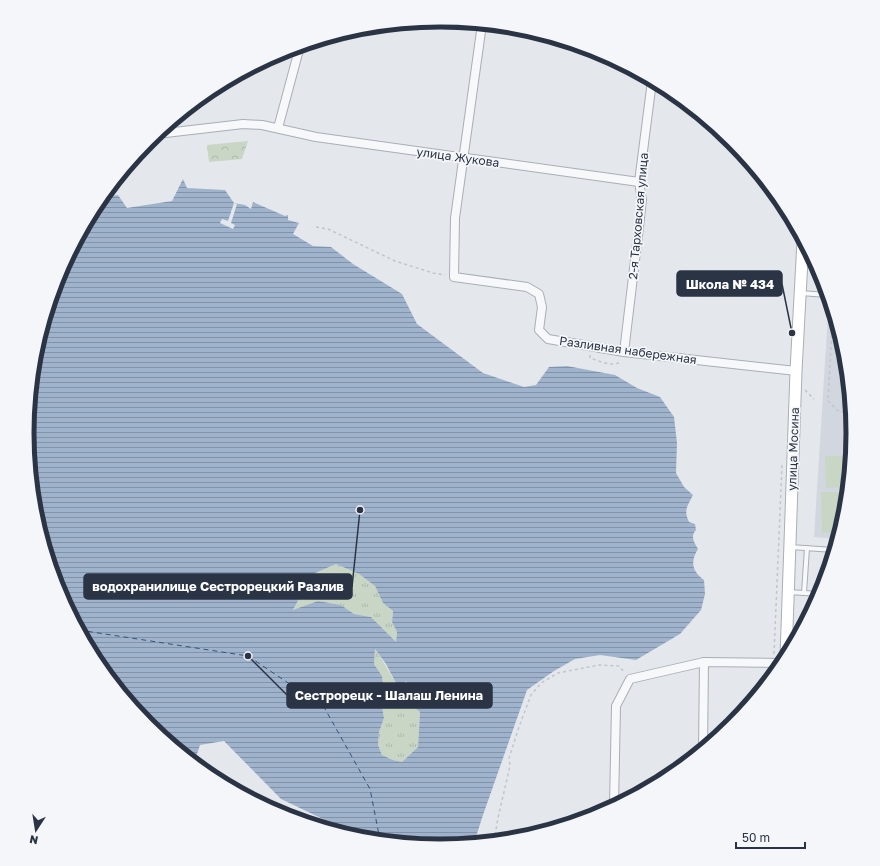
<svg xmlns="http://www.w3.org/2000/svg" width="880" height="866" font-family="'Golos Text',sans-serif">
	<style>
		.built { fill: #d2d6de }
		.grass { fill: url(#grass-tufts) }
		.park { fill: url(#park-crowns) }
		.pitch { fill: #c9d6c5 }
		.water { fill: url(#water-rules); fill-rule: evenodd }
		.pier { fill: #e4e7ec }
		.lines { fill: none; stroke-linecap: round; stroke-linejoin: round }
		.ferry { stroke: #34527a; stroke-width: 1; stroke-dasharray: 5 4; stroke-linecap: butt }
		.lane-casing { stroke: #a9aeb7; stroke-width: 6 }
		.street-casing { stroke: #a9aeb7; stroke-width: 10 }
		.secondary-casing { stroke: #a9aeb7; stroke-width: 13 }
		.path { stroke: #c2c5cb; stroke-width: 1.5; stroke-dasharray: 3 3; stroke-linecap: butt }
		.lane { stroke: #f7f8fa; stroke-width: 4 }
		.street { stroke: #f7f8fa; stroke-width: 8 }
		.secondary { stroke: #fff; stroke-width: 11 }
		.labels { text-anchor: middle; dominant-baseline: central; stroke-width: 3.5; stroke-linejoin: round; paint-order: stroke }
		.street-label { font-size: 12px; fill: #2b3445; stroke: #f4f6f9 }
		.rim { fill: none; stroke: #2b3445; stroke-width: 5 }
		.leader { fill: none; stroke: #2b3445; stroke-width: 1.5 }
		.callout-dot { fill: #2b3445; stroke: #f4f6f9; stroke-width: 1.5 }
		.callout { fill: #2b3445; stroke: #2b3445; stroke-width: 1.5 }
		.callout-label { font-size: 13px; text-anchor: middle; font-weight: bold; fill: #fff }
	</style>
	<defs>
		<pattern id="grass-tufts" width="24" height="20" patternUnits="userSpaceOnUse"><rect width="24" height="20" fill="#c9d6c5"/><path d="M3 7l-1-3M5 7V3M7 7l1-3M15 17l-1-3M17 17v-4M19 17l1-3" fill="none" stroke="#adb8ab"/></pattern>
		<pattern id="park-crowns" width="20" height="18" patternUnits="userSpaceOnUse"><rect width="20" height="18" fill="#c9d6c5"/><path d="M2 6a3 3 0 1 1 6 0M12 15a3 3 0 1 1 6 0" fill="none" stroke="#adb8ab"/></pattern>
		<pattern id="water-rules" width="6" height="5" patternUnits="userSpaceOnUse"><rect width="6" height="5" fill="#9fb4cc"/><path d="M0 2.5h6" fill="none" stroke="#8293a7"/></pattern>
	</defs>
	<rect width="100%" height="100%" fill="#e4e7ec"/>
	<path class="built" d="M 829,299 L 845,353 L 853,433 L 845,514 L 837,539 L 814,537 Z"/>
	<g class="grass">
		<path d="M 336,564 L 359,574 L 375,586 L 383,603 L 393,611 L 392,622 L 397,632 L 396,643 L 371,617 L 354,614 L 341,605 L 318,601 L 293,611 L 313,574 Z"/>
		<path d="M 375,649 C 384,662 391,675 399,689 L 405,680 L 410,691 L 411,704 L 420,712 L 418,747 L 402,762 L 393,760 L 382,755 L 378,745 L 379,732 L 384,718 L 382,706 L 384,692 L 382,676 L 374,664 Z"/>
	</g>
	<path class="park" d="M 248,141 L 242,159 L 209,162 L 207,145 Z"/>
	<g class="pitch">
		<path d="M 853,432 L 853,433 L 848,488 L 847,446 Z"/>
		<path d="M 825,456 L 844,456 L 845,487 L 826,488 Z"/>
		<path d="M 821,492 L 846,492 L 845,514 L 839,532 L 822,533 Z"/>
	</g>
	<path class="water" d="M 183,179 L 187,188 L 225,190 L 234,203 L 245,205 L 251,209 L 253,202 L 285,216 L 288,215 L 288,220 L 299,223 L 293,234 L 313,246 L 331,247 L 353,264 L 402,294 L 417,324 L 483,373 L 524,387 L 536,385 L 549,367 L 567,366 L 615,375 L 637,388 L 660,397 L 674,417 L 677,443 L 676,473 L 684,487 L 693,495 C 688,505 683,510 689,522 L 695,524 L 696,530 C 690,536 694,542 698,549 C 690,562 692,571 704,580 L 705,594 L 701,610 L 680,634 L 636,660 L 600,655 L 575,659 L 554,671 L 527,690 L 483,815 L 474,843 L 440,846 L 359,838 L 325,828 L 325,820 L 281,799 L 224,741 L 200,745 L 194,763 L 148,725 L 96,662 L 58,591 L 35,513 L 27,433 L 35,352 L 59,275 L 97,203 L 102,197 L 118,195 L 127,208 L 172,201 ZM 336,564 L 359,574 L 375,586 L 383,603 L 393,611 L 392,622 L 397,632 L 396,642 L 371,617 L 354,614 L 341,605 L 318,601 L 293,610 L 313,574 ZM 375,649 L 386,664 L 399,689 L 406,681 L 410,691 L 410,704 L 420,712 L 418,747 L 402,762 L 393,760 L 382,755 L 378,745 L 379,732 L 384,718 L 382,706 L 384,693 L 382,676 L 374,664 Z"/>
	<path class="pier" d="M 234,203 L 237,204 L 231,223 L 235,225 L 233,229 L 220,223 L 222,219 L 228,221 Z"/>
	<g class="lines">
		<path class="ferry" d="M 79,630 L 248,656 L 324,707 L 370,789 L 380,840"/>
		<g class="lane-casing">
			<g id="lane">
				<path d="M 800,293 L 828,295"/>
				<path d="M 790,547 L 834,550"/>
				<path d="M 788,592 L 820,594"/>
				<path d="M 804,593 L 807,548"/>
			</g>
		</g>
		<g class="street-casing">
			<g id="street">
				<path d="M 482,24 L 455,218 L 454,277 L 527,287 L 539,294 L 542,307 L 539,330 L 548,339 L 624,352 L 796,371"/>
				<path d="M 278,128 L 300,46"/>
				<path d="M 157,134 L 243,124 L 262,125 L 316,137 L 639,182"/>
				<path d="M 624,352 L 639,227 L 642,200 L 639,182 L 652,81"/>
				<path d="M 703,749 L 704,662"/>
				<path d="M 614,806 L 616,706 L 630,679 L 704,662 L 783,663"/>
			</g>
		</g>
		<g class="secondary-casing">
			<path id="secondary" d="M 786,657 L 796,371 L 803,241"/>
		</g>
		<g class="path">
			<path d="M 316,227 L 328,229 L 395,261 L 433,273 L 445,275"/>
			<path d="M 833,311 L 828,401 L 837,410 L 851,415"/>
			<path d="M 590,355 L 590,358 C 599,361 614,368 621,361"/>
			<path d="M 805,390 L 814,399"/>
			<path d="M 774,654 L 782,465"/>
			<path d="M 494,841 L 498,818 L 510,766 L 509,758 L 519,727 L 531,695 L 541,683 L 558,673 L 599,665 L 619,666 L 625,673"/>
		</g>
		<use href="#lane" class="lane"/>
		<use href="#street" class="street"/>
		<use href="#secondary" class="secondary"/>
	</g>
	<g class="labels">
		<g class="street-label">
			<text transform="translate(458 157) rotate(8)">улица Жукова</text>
			<text transform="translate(638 216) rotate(-85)">2-я Тарховская улица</text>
			<text transform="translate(628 350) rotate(8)">Разливная набережная</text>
			<text transform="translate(793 449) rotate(-88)">улица Мосина</text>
		</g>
	</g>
	<path d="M0 0H880V866H0ZM34 433a406 406 0 1 1 812 0a406 406 0 1 1-812 0Z" fill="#f4f6f9" fill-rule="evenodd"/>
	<path class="rim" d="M34 433a406 406 0 1 1 812 0a406 406 0 1 1-812 0Z"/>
	<path class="leader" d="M792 333L782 284M360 510L352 587M248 656L287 695"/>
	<g class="callout-dot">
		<circle cx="792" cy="333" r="4"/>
		<circle cx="360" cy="510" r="4"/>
		<circle cx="248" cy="656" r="4"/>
	</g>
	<g class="callout">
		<rect x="677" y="271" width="105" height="25" rx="4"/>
		<rect x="84" y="574" width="268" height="25" rx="4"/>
		<rect x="287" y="683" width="205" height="25" rx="4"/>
	</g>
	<g class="callout-label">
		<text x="730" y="289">Школа № 434</text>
		<text x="218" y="591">водохранилище Сестрорецкий Разлив</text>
		<text x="389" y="700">Сестрорецк - Шалаш Ленина</text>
	</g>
	<g transform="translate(36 830) rotate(192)" stroke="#f4f6f9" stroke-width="3" paint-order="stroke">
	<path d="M0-3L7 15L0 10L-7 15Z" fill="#2b3445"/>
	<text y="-6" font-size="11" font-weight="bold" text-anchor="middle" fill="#2b3445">N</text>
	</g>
	<path d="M736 842v6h69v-6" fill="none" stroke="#2b3445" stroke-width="2"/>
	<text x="742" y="842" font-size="12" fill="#2b3445" stroke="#f4f6f9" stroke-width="3" paint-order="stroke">50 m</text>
</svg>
